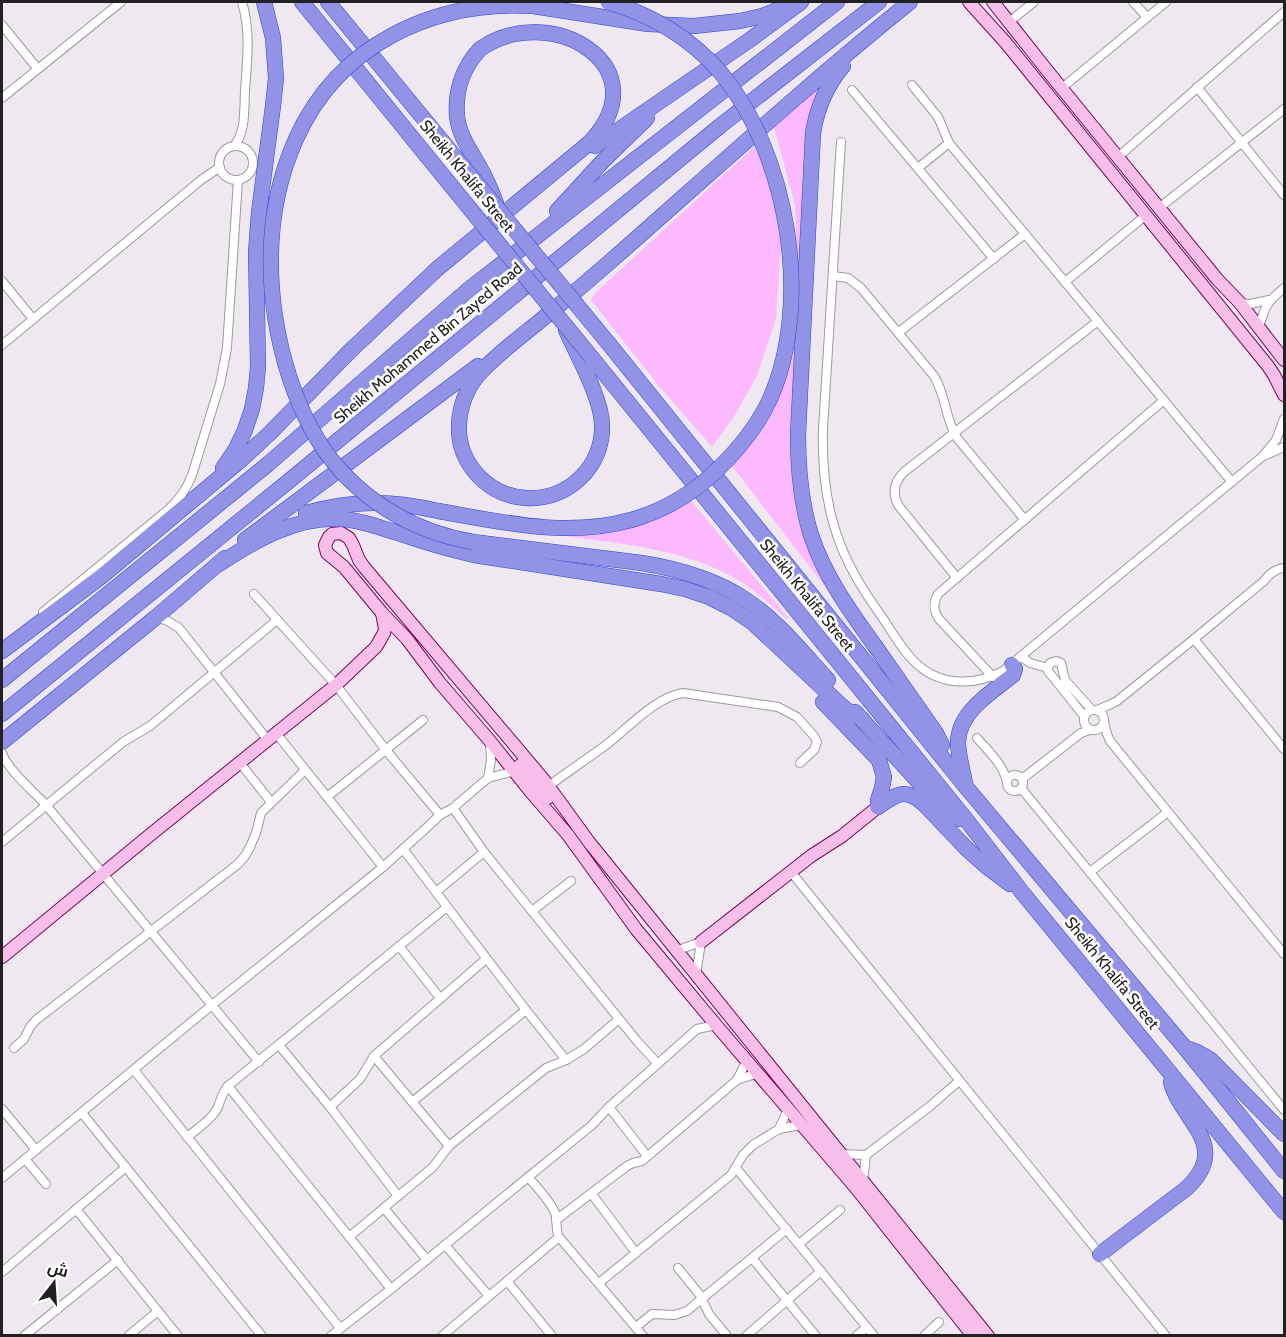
<svg xmlns="http://www.w3.org/2000/svg" width="1286" height="1337" font-family="Cabin,Cairo,sans-serif">
	<style>
		.sand { fill: #fcb9fd }
		.lines { fill: none; stroke-linecap: round; stroke-linejoin: round }
		.street-casing { stroke: #9b9b9b; stroke-width: 10 }
		.secondary-casing { stroke: #780857; stroke-width: 14 }
		.highway-casing { stroke: #2c47d7; stroke-width: 16 }
		.street { stroke: #fff; stroke-width: 8 }
		.secondary { stroke: #f8beea; stroke-width: 12 }
		.highway { stroke: #9292e6; stroke-width: 15 }
		.highway-bridge-casing { stroke: #2c47d7; stroke-width: 16; stroke-linecap: butt }
		.highway-bridge { stroke: #9292e6; stroke-width: 15 }
		.labels { text-anchor: middle; dominant-baseline: central; stroke-width: 5; stroke-linejoin: round; paint-order: stroke }
		.street-label { font-size: 16px; fill: #212121; stroke: #fff }
	</style>
	<rect width="100%" height="100%" fill="#efe8f1"/>
	<g class="sand">
		<path d="M 822,83 L 795,423 L 818,567 L 830,593 L 732,466 L 759,432 L 798,279 L 795,205 L 774,127 Z"/>
		<path d="M 756,145 L 774,197 L 781,244 L 776,318 L 757,376 L 733,418 L 712,447 L 659,386 L 591,300 L 594,294 Z"/>
		<path d="M 689,498 L 789,619 L 787,619 C 772,606 757,592 740,581 C 685,548 620,544 558,535 Z"/>
	</g>
	<g class="lines">
		<g class="street-casing">
			<g id="street">
				<path d="M 1133,2 L 1147,17"/>
				<path d="M 1009,22 L 1034,2"/>
				<path d="M 2,25 L 37,68"/>
				<path d="M 912,85 L 938,117 L 949,143 L 1232,482"/>
				<path d="M 1197,87 L 1284,195"/>
				<path d="M 1062,88 L 1166,2"/>
				<path d="M 852,90 L 994,259"/>
				<path d="M 2,98 L 121,2"/>
				<path d="M 841,142 L 823,429 C 822,463 825,497 835,529 C 845,562 862,589 882,617 C 893,633 903,652 918,665 C 942,686 975,686 1003,671 L 1263,456 L 1276,440 L 1284,419"/>
				<path d="M 234,146 C 246,132 244,109 245,91 C 247,61 251,32 242,2"/>
				<circle cx="236" cy="163" r="17"/>
				<path d="M 1118,157 L 1284,12"/>
				<path d="M 918,168 L 949,143"/>
				<path d="M 1159,208 L 1284,109"/>
				<path d="M 833,276 L 848,278 L 861,288 L 934,376 C 946,395 945,419 957,438 L 1025,520"/>
				<path d="M 2,281 L 33,319"/>
				<path d="M 1065,282 L 1145,216"/>
				<path d="M 1240,303 L 1250,304 L 1269,300"/>
				<path d="M 1259,327 C 1265,306 1267,302 1284,288"/>
				<path d="M 899,332 L 1025,234"/>
				<path d="M 2,345 L 201,180 L 220,167"/>
				<path d="M 1266,455 L 1284,447"/>
				<path d="M 957,578 L 898,505 C 892,493 894,482 904,472 L 1098,321"/>
				<path d="M 254,594 L 336,685 L 385,749 L 440,815"/>
				<path d="M 43,612 L 169,509 C 180,499 187,488 192,475 L 220,384 L 227,348 L 238,180"/>
				<path d="M 155,618 L 166,620 L 179,628 L 267,739"/>
				<path d="M 1194,639 L 1284,749"/>
				<path d="M 1022,657 L 1030,663 L 1048,668"/>
				<path d="M 993,677 L 939,619 C 933,610 933,603 938,594 L 1164,400"/>
				<circle cx="1094" cy="720" r="10"/>
				<path d="M 1097,710 L 1109,705 L 1117,701 L 1194,639 L 1264,581 C 1269,574 1275,569 1284,568"/>
				<path d="M 1084,716 L 1048,671 L 1048,668 L 1050,663 L 1056,661 L 1061,663 L 1065,680 L 1092,710"/>
				<path d="M 1104,722 L 1107,734 L 1110,741 L 1284,954"/>
				<path d="M 276,733 L 383,867"/>
				<path d="M 977,738 C 989,752 1003,764 1007,782"/>
				<path d="M 2,753 C 8,770 33,791 46,805 L 259,1062"/>
				<path d="M 240,763 L 271,802"/>
				<circle cx="1015" cy="783" r="8"/>
				<path d="M 488,778 L 491,760 L 490,743"/>
				<path d="M 1022,779 L 1081,733 L 1090,730"/>
				<path d="M 549,786 C 567,772 587,759 606,745 C 628,728 656,697 683,693 L 778,707 L 797,717 L 814,736 L 817,742 L 814,750 L 800,763"/>
				<path d="M 1021,788 L 1284,1110"/>
				<path d="M 327,797 L 423,720"/>
				<path d="M 453,808 L 484,852 L 637,1041 L 658,1064"/>
				<path d="M 2,842 L 123,742 L 150,726 L 277,620"/>
				<path d="M 403,849 L 526,1010 L 566,1060"/>
				<path d="M 791,872 L 1166,1336"/>
				<path d="M 1090,872 L 1168,812"/>
				<path d="M 436,892 L 484,852"/>
				<path d="M 532,911 L 571,881"/>
				<path d="M 399,946 L 440,998"/>
				<path d="M 678,950 L 701,942"/>
				<path d="M 696,975 L 701,942"/>
				<path d="M 279,1045 L 330,1107 L 398,1196"/>
				<path d="M 14,1048 L 24,1039 L 30,1027 L 36,1020 L 238,864 L 245,856 L 250,847 L 256,833 L 261,813 L 305,770"/>
				<path d="M 374,1056 L 449,1146"/>
				<path d="M 134,1070 L 340,1328"/>
				<path d="M 737,1080 L 758,1073"/>
				<path d="M 228,1086 L 391,1289"/>
				<path d="M 412,1102 L 526,1010"/>
				<path d="M 330,1107 L 360,1079 L 374,1056 L 486,959"/>
				<path d="M 609,1107 L 647,1156"/>
				<path d="M 2,1109 L 36,1150"/>
				<path d="M 82,1113 L 262,1336"/>
				<path d="M 779,1129 L 788,1109"/>
				<path d="M 187,1137 C 196,1130 212,1119 217,1109 C 221,1101 221,1094 228,1086 L 447,907"/>
				<path d="M 842,1154 L 866,1155 L 929,1107 L 959,1081"/>
				<path d="M 25,1159 L 46,1184"/>
				<path d="M 736,1168 L 874,1336"/>
				<path d="M 528,1177 C 536,1186 551,1202 555,1213 C 558,1221 555,1229 559,1237 L 643,1336"/>
				<path d="M 2,1178 L 212,1005 L 383,867 L 423,831 L 440,815 L 453,808 L 488,778 L 515,771"/>
				<path d="M 863,1181 L 866,1155"/>
				<path d="M 591,1193 L 636,1253"/>
				<path d="M 384,1208 L 427,1260"/>
				<path d="M 76,1209 L 178,1336"/>
				<path d="M 556,1220 L 627,1166 L 633,1163 L 642,1161 L 737,1080 L 747,1060"/>
				<path d="M 349,1237 L 433,1167 L 449,1146 L 546,1068 L 566,1060 L 584,1049 L 619,1019"/>
				<path d="M 799,1244 L 840,1210"/>
				<path d="M 445,1245 L 489,1296"/>
				<path d="M 752,1258 L 816,1336"/>
				<path d="M 678,1268 L 700,1295 L 709,1314 L 727,1336"/>
				<path d="M 2,1272 L 126,1167"/>
				<path d="M 507,1281 L 552,1336"/>
				<path d="M 599,1283 L 731,1175 L 743,1155 L 753,1145 L 779,1129 L 801,1125"/>
				<path d="M 636,1327 L 652,1314 L 674,1315 L 687,1311 L 787,1229"/>
				<path d="M 24,1336 L 118,1260"/>
				<path d="M 128,1336 L 158,1311"/>
				<path d="M 331,1336 L 391,1289 L 592,1125 L 609,1107 L 697,1029 L 716,1025"/>
				<path d="M 442,1336 L 559,1237"/>
				<path d="M 746,1336 L 821,1271"/>
				<path d="M 856,1336 L 867,1327"/>
				<path d="M 924,1336 L 939,1322"/>
			</g>
		</g>
		<g class="secondary-casing">
			<g id="secondary">
				<path d="M 969,2 L 1006,43 L 1268,366 L 1274,375 L 1284,395"/>
				<path d="M 993,2 L 1046,69 L 1217,279 L 1240,303 L 1284,360"/>
				<path d="M 520,765 L 548,798"/>
				<path d="M 701,942 L 811,856 L 842,836 L 878,807"/>
				<path d="M 2,957 L 150,835 L 336,685 L 376,647 L 384,633 L 385,629 L 382,613"/>
				<path d="M 973,1336 L 856,1188 L 716,1025 L 636,929 L 568,835 L 530,791 L 490,741 L 440,683 L 407,639 L 382,613 L 344,567 L 327,553 L 325,545 L 329,537 L 332,534 L 341,533 L 349,538 L 353,545 L 359,560 L 364,567 L 544,780 L 589,842 L 988,1336"/>
			</g>
		</g>
		<g class="highway-casing">
			<g id="highway">
				<path d="M 302,2 L 426,155"/>
				<path d="M 328,2 L 442,141"/>
				<path d="M 533,6 L 648,24 L 694,26 L 740,21 L 762,16 L 785,7"/>
				<path d="M 843,66 C 826,86 817,108 813,133 L 798,435 C 798,469 801,503 811,535 C 825,577 850,611 875,646 C 895,675 916,704 936,733 L 942,745"/>
				<path d="M 595,146 L 751,39 L 801,2"/>
				<path d="M 557,211 L 602,162 L 647,118"/>
				<path d="M 566,330 C 577,355 601,397 602,424 C 604,466 568,501 526,498 C 488,496 457,463 459,424 C 460,407 466,390 477,376 C 494,357 515,341 535,325 C 561,304 587,282 612,260 C 711,173 808,84 910,2"/>
				<path d="M 609,344 L 966,787 L 1186,1049 L 1284,1171"/>
				<path d="M 592,358 L 968,822 L 1021,891 L 1284,1212"/>
				<path d="M 223,468 L 236,449 L 245,430 L 252,409 L 256,388 L 258,367 L 256,252 L 259,212 L 273,106 L 276,78 L 273,38 L 264,2"/>
				<path d="M 306,513 C 352,500 392,500 438,511"/>
				<path d="M 245,540 L 478,366"/>
				<path d="M 473,542 L 642,563 C 679,569 715,579 746,600 C 778,621 802,652 828,680"/>
				<path d="M 219,564 C 256,540 296,516 342,519 C 360,520 378,527 395,532 C 421,541 447,549 474,555 L 661,584 L 685,589 L 709,597 L 731,608 L 753,623 L 843,707 L 852,714 L 862,719"/>
				<path d="M 2,651 L 102,576 L 242,459 L 271,432 L 350,351 L 437,269 L 588,144 C 664,67 550,0 480,49 C 463,67 455,91 457,116 C 459,135 470,150 479,166 C 486,178 491,190 496,203"/>
				<path d="M 2,680 L 267,465 L 468,290 L 837,2"/>
				<path d="M 823,702 L 879,760 L 884,777 L 882,788 L 878,800 L 878,807"/>
				<path d="M 855,712 L 935,800 L 946,811 L 959,819"/>
				<path d="M 2,714 L 284,485 L 720,126 L 879,2"/>
				<path d="M 2,742 L 155,618 L 225,558"/>
				<path d="M 965,784 C 963,770 958,756 958,742 C 959,711 991,693 1013,675 L 1015,669 L 1012,665"/>
				<path d="M 878,807 C 897,794 905,787 924,804 L 966,848 L 986,866 L 1010,884"/>
				<path d="M 1189,1049 L 1197,1052 L 1211,1060 L 1284,1134"/>
				<path d="M 1100,1254 L 1187,1188 C 1232,1145 1181,1121 1171,1082"/>
			</g>
		</g>
		<use href="#street" class="street"/>
		<use href="#secondary" class="secondary"/>
		<use href="#highway" class="highway"/>
		<g class="highway-bridge-casing">
			<g id="highway-bridge">
				<path d="M 442,141 L 609,344"/>
				<path d="M 426,155 L 592,358"/>
				<path d="M 438,511 C 502,522 566,538 631,520 C 663,511 692,494 716,471 C 738,450 757,427 770,399 C 813,302 788,154 721,73 C 692,39 651,14 608,2"/>
				<path d="M 473,542 C 421,533 376,509 340,470 C 317,444 301,412 290,379 C 265,302 262,214 296,139 C 338,45 433,0 533,6"/>
			</g>
		</g>
		<use href="#highway-bridge" class="highway-bridge"/>
	</g>
	<g class="labels">
		<g class="street-label">
			<text transform="translate(467 176) rotate(51)">Sheikh Khalifa Street</text>
			<text transform="translate(428 343) rotate(-40)">Sheikh Mohammed Bin Zayed Road</text>
			<text transform="translate(807 595) rotate(51)">Sheikh Khalifa Street</text>
			<text transform="translate(1112 973) rotate(51)">Sheikh Khalifa Street</text>
		</g>
	</g>
	<rect width="1286" height="1337" fill="none" stroke="#212121" stroke-width="6"/>
	<g transform="translate(54 1283) rotate(17)" stroke="#ffffff" stroke-width="4.5" paint-order="stroke">
	<path d="M0-4.5L10 22L0 15L-10 22Z" fill="#212121"/>
	<text y="-9" font-size="16" font-weight="bold" text-anchor="middle" fill="#212121">ش</text>
	</g>
</svg>
